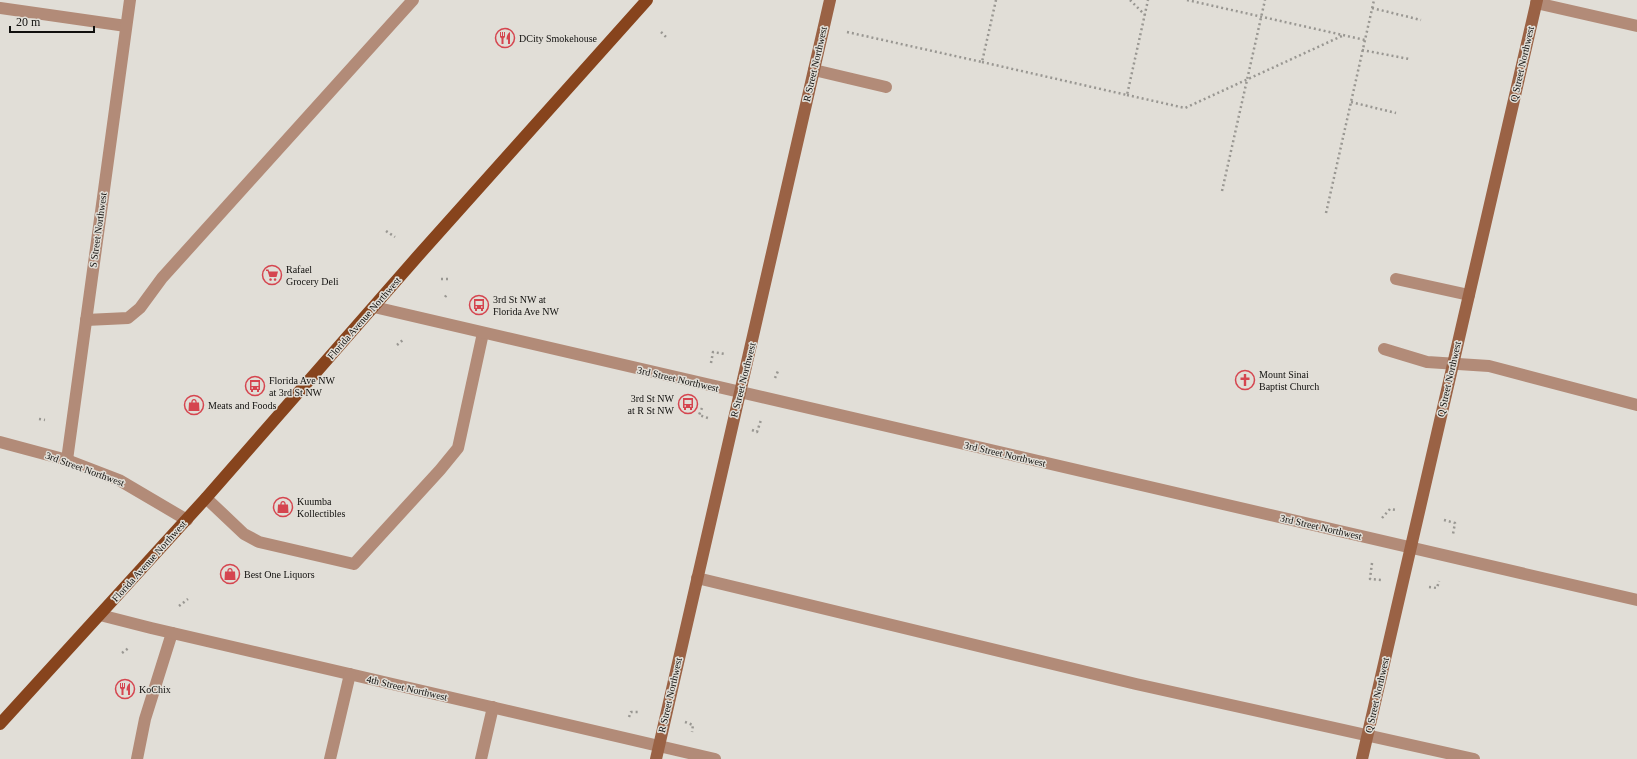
<svg xmlns="http://www.w3.org/2000/svg" width="1637" height="759" font-family="'Times New Roman',serif">
	<style>
		.lines { fill: none; stroke-linecap: round; stroke-linejoin: round }
		.path { stroke: #999792; stroke-width: 2.5; stroke-dasharray: 2 3; stroke-linecap: butt }
		.lane { stroke: #b28b78; stroke-width: 12 }
		.street { stroke: #b28b78; stroke-width: 12 }
		.secondary { stroke: #9a6245; stroke-width: 12 }
		.primary { stroke: #87441d; stroke-width: 12 }
		.labels { text-anchor: middle; dominant-baseline: central; stroke-width: 3; stroke-linejoin: round; paint-order: stroke }
		.poi-label { font-size: 10px; fill: #11100e; stroke: #e1ded7; text-anchor: start }
		.street-label { font-size: 10px; fill: #11100e; stroke: #e1ded7 }
	</style>
	<rect width="100%" height="100%" fill="#e1ded7"/>
	<g class="lines">
		<g class="path">
			<path d="M 1130,0 L 1145,15"/>
			<path d="M 1187,0 L 1365,40 L 1374,0"/>
			<path d="M 1372,8 L 1421,20"/>
			<path d="M 661,32 L 666,37"/>
			<path d="M 847,32 L 982,62 L 996,0"/>
			<path d="M 1362,50 L 1409,59"/>
			<path d="M 982,62 L 1127,95 L 1148,0"/>
			<path d="M 1127,95 L 1185,108 L 1344,35"/>
			<path d="M 1351,102 L 1396,113"/>
			<path d="M 1222,191 L 1265,0"/>
			<path d="M 1326,213 L 1365,40"/>
			<path d="M 386,231 L 395,237"/>
			<path d="M 441,279 L 449,279"/>
			<path d="M 445,297 L 448,293"/>
			<path d="M 397,345 L 404,339"/>
			<path d="M 711,363 L 713,352 L 725,354"/>
			<path d="M 775,378 L 778,371"/>
			<path d="M 702,408 L 699,415 L 708,418"/>
			<path d="M 39,419 L 45,420"/>
			<path d="M 752,430 L 757,432 L 761,420"/>
			<path d="M 1382,518 L 1390,509 L 1397,510"/>
			<path d="M 1444,520 L 1455,523 L 1453,534"/>
			<path d="M 1372,563 L 1370,579 L 1381,580"/>
			<path d="M 1429,587 L 1437,588 L 1439,581"/>
			<path d="M 179,606 L 188,599"/>
			<path d="M 122,653 L 130,647"/>
			<path d="M 629,717 L 631,712 L 640,712"/>
			<path d="M 685,722 L 693,725 L 692,732"/>
		</g>
		<g class="lane">
			<path d="M 1536,3 L 1637,26"/>
			<path d="M 0,8 L 126,26"/>
			<path d="M 814,70 L 886,87"/>
			<path d="M 1396,279 L 1469,295"/>
			<path d="M 86,320 L 128,318 L 140,308 L 162,278 L 413,0"/>
			<path d="M 1384,349 L 1427,362 L 1489,366 L 1637,405"/>
			<path d="M 206,498 L 244,534 L 259,542 L 354,564 L 440,470 L 458,448 L 483,333"/>
			<path d="M 697,578 L 1136,684 L 1474,759"/>
			<path d="M 137,759 L 145,719 L 172,633"/>
			<path d="M 481,759 L 493,707"/>
		</g>
		<g class="street">
			<path d="M 374,307 L 1637,600"/>
			<path d="M 0,442 L 67,460 L 119,480 L 187,520"/>
			<path d="M 67,460 L 130,0"/>
			<path d="M 100,615 L 151,628 L 715,759"/>
			<path d="M 330,759 L 350,674"/>
		</g>
		<g class="secondary">
			<path d="M 656,759 L 830,0"/>
			<path d="M 1362,759 L 1537,0"/>
		</g>
		<path class="primary" d="M 0,724 L 206,498 L 417,257 L 647,0"/>
	</g>
	<defs>
		<g id="restaurant-ring" transform="scale(1)"><circle r="9.5" fill="#e1ded7" stroke="#d5454f" stroke-width="1.5"/><path d="M-5-6h1v4h1v-4h1v4h1v-4h1v5L-1.5 .5V6h-2V.5L-5-1ZM5-6V6H3V1.5H1.5Q1.5-4 5-6Z" fill="#d5454f"/></g>
		<g id="supermarket-ring" transform="scale(1)"><circle r="9.5" fill="#e1ded7" stroke="#d5454f" stroke-width="1.5"/><path d="M-6-5.5h2.5l.6 2H6L4.5 2H-2.5L-4.4-4H-6ZM-1.5 3.2a1.3 1.3 0 1 0 .1 0ZM3 3.2a1.3 1.3 0 1 0 .1 0Z" fill="#d5454f"/></g>
		<g id="bus-ring" transform="scale(1)"><circle r="9.5" fill="#e1ded7" stroke="#d5454f" stroke-width="1.5"/><path d="M-5-6H5V4H4V6H2V4H-2V6H-4V4H-5ZM-3.5-4V0h7V-4ZM-3.5 1.2v1.5H-2V1.2ZM2 1.2v1.5H3.5V1.2Z" fill="#d5454f"/></g>
		<g id="church-ring" transform="scale(1)"><circle r="9.5" fill="#e1ded7" stroke="#d5454f" stroke-width="1.5"/><path d="M-1.2-6h2.4v3.5h3.3v2.4h-3.3V6h-2.4V-.1h-3.3v-2.4h3.3Z" fill="#d5454f"/></g>
		<g id="shop-ring" transform="scale(1)"><circle r="9.5" fill="#e1ded7" stroke="#d5454f" stroke-width="1.5"/><path d="M-5-2.5h2.3a2.7 3.5 0 0 1 5.4 0H5L5.5 6h-11ZM-1.5-2.5h3a1.5 2.3 0 0 0-3 0Z" fill="#d5454f"/></g>
	</defs>
	<g fill-rule="evenodd">
		<use href="#restaurant-ring" x="505" y="38"/>
		<use href="#supermarket-ring" x="272" y="275"/>
		<use href="#bus-ring" x="479" y="305"/>
		<use href="#church-ring" x="1245" y="380"/>
		<use href="#bus-ring" x="255" y="386"/>
		<use href="#bus-ring" x="688" y="404"/>
		<use href="#shop-ring" x="194" y="405"/>
		<use href="#shop-ring" x="283" y="507"/>
		<use href="#shop-ring" x="230" y="574"/>
		<use href="#restaurant-ring" x="125" y="689"/>
	</g>
	<g class="labels">
		<g class="poi-label">
			<text x="519" y="38">DCity Smokehouse</text>
			<text x="286" y="269">Rafael<tspan x="286" dy="12">Grocery Deli</tspan></text>
			<text x="493" y="299">3rd St NW at<tspan x="493" dy="12">Florida Ave NW</tspan></text>
			<text x="1259" y="374">Mount Sinai<tspan x="1259" dy="12">Baptist Church</tspan></text>
			<text x="269" y="380">Florida Ave NW<tspan x="269" dy="12">at 3rd St NW</tspan></text>
			<text x="674" y="398" text-anchor="end">3rd St NW<tspan x="674" dy="12">at R St NW</tspan></text>
			<text x="208" y="405">Meats and Foods</text>
			<text x="297" y="501">Kuumba<tspan x="297" dy="12">Kollectibles</tspan></text>
			<text x="244" y="574">Best One Liquors</text>
			<text x="139" y="689">KoChix</text>
		</g>
		<g class="street-label">
			<text transform="translate(815 64) rotate(-77)">R Street Northwest</text>
			<text transform="translate(1522 64) rotate(-77)">Q Street Northwest</text>
			<text transform="translate(98 230) rotate(-82)">S Street Northwest</text>
			<text transform="translate(364 318) rotate(-49)">Florida Avenue Northwest</text>
			<text transform="translate(678 379) rotate(13)">3rd Street Northwest</text>
			<text transform="translate(1449 379) rotate(-77)">Q Street Northwest</text>
			<text transform="translate(743 380) rotate(-76)">R Street Northwest</text>
			<text transform="translate(1005 454) rotate(13)">3rd Street Northwest</text>
			<text transform="translate(85 469) rotate(20)">3rd Street Northwest</text>
			<text transform="translate(1321 527) rotate(13)">3rd Street Northwest</text>
			<text transform="translate(149 561) rotate(-48)">Florida Avenue Northwest</text>
			<text transform="translate(407 688) rotate(13)">4th Street Northwest</text>
			<text transform="translate(670 695) rotate(-77)">R Street Northwest</text>
			<text transform="translate(1377 695) rotate(-77)">Q Street Northwest</text>
		</g>
	</g>
	<path d="M10 26v6h84v-6" fill="none" stroke="#11100e" stroke-width="2"/>
	<text x="16" y="26" font-size="12" fill="#11100e" stroke="#e1ded7" stroke-width="3" paint-order="stroke">20 m</text>
</svg>
